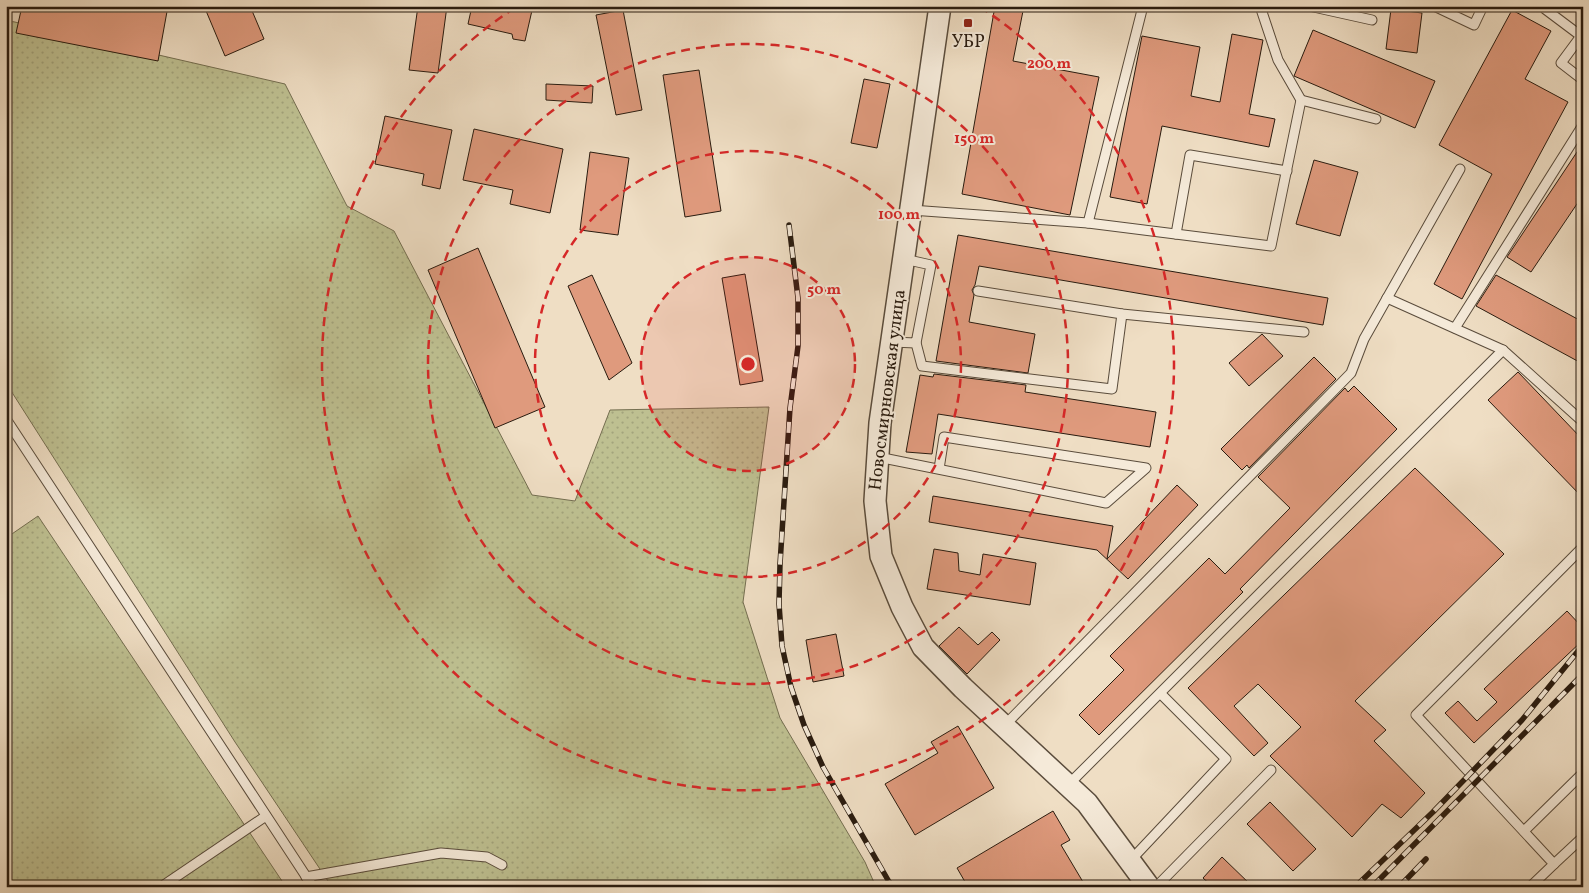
<svg xmlns="http://www.w3.org/2000/svg" width="1589" height="893" font-family="Vollkorn,serif">
	<style>
		.grass { fill: url(#grass-dots); stroke: #746e50 }
		.building { fill: #df9a7d; stroke: #291b0f }
		.lines { fill: none; stroke-linecap: round; stroke-linejoin: round }
		.service-casing { stroke: #5a4c3c; stroke-width: 11 }
		.tertiary-casing { stroke: #5a4c3c; stroke-width: 24 }
		.service { stroke: #f5ead9; stroke-width: 9 }
		.tertiary { stroke: #f5ead9; stroke-width: 21 }
		.rail-casing { stroke: #291b0f; stroke-width: 5.5 }
		.rail { stroke: #f5ead9; stroke-width: 4; stroke-dasharray: 11; stroke-linecap: butt }
		.ring { fill: none; stroke: #d62828; stroke-width: 2.5; stroke-dasharray: 9 6 }
		.poi-dot { fill: #8f2418; stroke: #f5ead9; stroke-width: 2 }
		.labels { text-anchor: middle; dominant-baseline: central; stroke-width: 4; stroke-linejoin: round; paint-order: stroke }
		.poi-label { font-size: 18px; fill: #291b0f; stroke: #f5ead9 }
		.street-label { font-size: 18px; fill: #291b0f; stroke: #f5ead9 }
		.centre { fill: #d62828; stroke: #f5ead9; stroke-width: 2.5 }
		.ring-label { font-size: 15px; text-anchor: middle; font-weight: bold; fill: #d62828; stroke: #f5ead9; stroke-width: 4; stroke-linejoin: round; paint-order: stroke }
	</style>
	<defs>
		<pattern id="grass-dots" width="8" height="8" patternUnits="userSpaceOnUse" patternTransform="scale(1.25)"><rect width="8" height="8" fill="#bec091"/><path d="M2 2h.1M6 6h.1" fill="none" stroke="#a3a47c" stroke-width="1.8" stroke-linecap="round"/></pattern>
	</defs>
	<rect width="100%" height="100%" fill="#efdec4"/>
	<filter id="stains"><feTurbulence type="fractalNoise" baseFrequency=".004" numOctaves="4"/><feColorMatrix values="0 0 0 0 .2 0 0 0 0 .09 0 0 0 0 .02 0 0 0 .5 -.17"/></filter>
	<radialGradient id="worn" r=".72"><stop offset=".6" stop-color="#630" stop-opacity="0"/><stop offset="1" stop-color="#630" stop-opacity=".3"/></radialGradient>
	<g class="grass">
		<path d="M 6,20 L 285,84 L 347,206 L 394,231 L 532,495 L 575,501 L 610,410 L 769,407 L 743,602 L 780,718 L 865,862 L 876,887 L 332,887 L 235,742 L 6,383 L 6,304 L 12,294 L 6,286 Z"/>
		<path d="M 38,516 L 286,887 L 6,887 L 6,538 Z"/>
	</g>
	<g class="building">
		<path d="M 22,6 L 168,6 L 158,61 L 16,33 Z"/>
		<path d="M 204,6 L 250,6 L 264,39 L 225,56 Z"/>
		<path d="M 418,6 L 447,6 L 438,73 L 409,70 Z"/>
		<path d="M 472,6 L 533,6 L 525,41 L 513,39 L 512,34 L 468,24 Z"/>
		<path d="M 995,6 L 1024,6 L 1013,61 L 1099,77 L 1070,215 L 962,194 Z"/>
		<path d="M 1391,9 L 1422,13 L 1417,53 L 1386,49 Z"/>
		<path d="M 623,10 L 642,110 L 616,115 L 596,15 Z"/>
		<path d="M 1512,10 L 1551,31 L 1525,79 L 1568,102 L 1462,299 L 1434,284 L 1492,174 L 1439,145 Z"/>
		<path d="M 1313,30 L 1435,81 L 1415,128 L 1294,76 Z"/>
		<path d="M 1232,34 L 1263,40 L 1249,114 L 1275,119 L 1269,147 L 1162,126 L 1147,204 L 1110,197 L 1142,36 L 1200,47 L 1191,96 L 1220,102 Z"/>
		<path d="M 699,70 L 721,211 L 685,217 L 663,75 Z"/>
		<path d="M 864,79 L 890,84 L 877,148 L 851,143 Z"/>
		<path d="M 546,84 L 593,86 L 592,103 L 546,100 Z"/>
		<path d="M 385,116 L 452,130 L 440,189 L 422,185 L 424,174 L 375,164 Z"/>
		<path d="M 474,129 L 563,149 L 550,213 L 510,204 L 513,190 L 463,180 Z"/>
		<path d="M 1583,143 L 1583,195 L 1531,272 L 1507,257 Z"/>
		<path d="M 590,152 L 629,158 L 618,235 L 580,230 Z"/>
		<path d="M 1314,160 L 1358,172 L 1340,236 L 1296,224 Z"/>
		<path d="M 958,235 L 1328,298 L 1323,325 L 979,266 L 975,285 L 972,290 L 974,295 L 969,322 L 1035,334 L 1028,373 L 936,361 Z"/>
		<path d="M 478,248 L 545,407 L 495,428 L 428,270 Z"/>
		<path d="M 745,274 L 763,381 L 740,385 L 722,278 Z"/>
		<path d="M 592,275 L 632,363 L 609,380 L 568,286 Z"/>
		<path d="M 1496,275 L 1583,322 L 1583,364 L 1476,306 Z"/>
		<path d="M 1262,334 L 1283,356 L 1249,386 L 1229,363 Z"/>
		<path d="M 1314,357 L 1336,379 L 1249,468 L 1247,465 L 1242,470 L 1221,449 Z"/>
		<path d="M 1518,372 L 1583,440 L 1583,498 L 1488,400 Z"/>
		<path d="M 934,374 L 1026,385 L 1025,392 L 1156,412 L 1150,447 L 938,414 L 932,454 L 906,452 L 920,375 L 933,377 Z"/>
		<path d="M 1354,386 L 1397,429 L 1240,589 L 1243,592 L 1099,735 L 1079,715 L 1124,670 L 1110,656 L 1209,558 L 1225,574 L 1290,508 L 1258,477 L 1345,388 L 1348,392 Z"/>
		<path d="M 1415,468 L 1504,554 L 1355,701 L 1386,730 L 1374,741 L 1425,793 L 1401,818 L 1382,804 L 1352,837 L 1270,756 L 1301,727 L 1258,684 L 1234,706 L 1268,743 L 1254,756 L 1188,688 Z"/>
		<path d="M 1177,485 L 1198,505 L 1128,579 L 1097,550 L 929,522 L 933,496 L 1113,526 L 1107,559 Z"/>
		<path d="M 934,549 L 958,553 L 959,571 L 980,575 L 983,554 L 1036,563 L 1030,605 L 927,589 Z"/>
		<path d="M 1567,611 L 1583,628 L 1583,640 L 1474,743 L 1445,713 L 1458,701 L 1477,721 L 1497,702 L 1484,689 Z"/>
		<path d="M 959,627 L 978,645 L 992,632 L 1000,640 L 967,674 L 939,646 Z"/>
		<path d="M 836,634 L 844,676 L 813,682 L 806,640 Z"/>
		<path d="M 958,726 L 994,788 L 915,835 L 885,784 L 938,753 L 931,742 Z"/>
		<path d="M 1270,802 L 1316,849 L 1293,871 L 1247,824 Z"/>
		<path d="M 1053,811 L 1070,840 L 1061,845 L 1086,887 L 968,887 L 957,868 Z"/>
		<path d="M 1222,857 L 1253,887 L 1213,887 L 1203,878 Z"/>
	</g>
	<g class="lines">
		<g class="service-casing">
			<g id="service">
				<path d="M 1309,6 L 1372,20"/>
				<path d="M 1434,6 L 1474,25 L 1483,6"/>
				<path d="M 1545,9 L 1581,36 L 1561,63 L 1583,80"/>
				<path d="M 1301,100 L 1376,119"/>
				<path d="M 911,210 L 1088,223 L 1143,6"/>
				<path d="M 1088,223 L 1271,246 L 1301,100 L 1278,60 L 1260,6"/>
				<path d="M 1176,234 L 1190,155 L 1287,171"/>
				<path d="M 978,291 L 1122,314 L 1304,332"/>
				<path d="M 1387,298 L 1503,350 L 1583,422"/>
				<path d="M 1455,328 L 1583,125"/>
				<path d="M 892,342 L 916,343 L 931,265 L 904,259"/>
				<path d="M 916,343 L 922,366 L 1112,389 L 1122,314"/>
				<path d="M 6,419 L 313,887"/>
				<path d="M 878,457 L 1106,503 L 1146,468 L 944,437 L 939,469"/>
				<path d="M 1004,726 L 1351,373 L 1364,339 L 1460,169"/>
				<path d="M 1068,785 L 1503,350"/>
				<path d="M 1524,831 L 1583,773"/>
				<path d="M 1130,861 L 1226,759 L 1161,694"/>
				<path d="M 1554,864 L 1583,837"/>
				<path d="M 306,877 L 441,853 L 487,857 L 502,865"/>
				<path d="M 161,887 L 266,816"/>
				<path d="M 1156,887 L 1271,770"/>
				<path d="M 1530,887 L 1554,864 L 1416,715 L 1583,547"/>
			</g>
		</g>
		<g class="tertiary-casing">
			<path id="tertiary" d="M 940,6 L 880,423 L 875,501 L 881,556 L 902,607 L 923,647 L 963,688 L 1087,803 L 1149,887"/>
		</g>
		<use href="#service" class="service"/>
		<use href="#tertiary" class="tertiary"/>
		<g class="rail-casing">
			<g id="rail">
				<path d="M 789,225 L 798,298 L 798,346 L 790,408 L 780,564 L 779,604 L 782,646 L 791,687 L 804,725 L 823,767 L 892,887"/>
				<path d="M 1355,887 L 1433,812 L 1522,720 L 1583,645"/>
				<path d="M 1372,887 L 1583,674"/>
				<path d="M 1399,887 L 1426,859"/>
			</g>
		</g>
		<use href="#rail" class="rail"/>
	</g>
	<circle cx="748" cy="364" r="107" fill="#d62828" fill-opacity=".12"/>
	<g class="ring">
		<circle cx="748" cy="364" r="107"/>
		<circle cx="748" cy="364" r="213"/>
		<circle cx="748" cy="364" r="320"/>
		<path d="M980 7A426 426 0 1 1 516 7"/>
	</g>
	<rect class="poi-dot" x="963" y="18" width="10" height="10" rx="2.5"/>
	<g class="labels">
		<g class="poi-label">
			<text x="968" y="42">УБР</text>
		</g>
		<g class="street-label">
			<text transform="translate(888 390) rotate(-83)">Новосмирновская улица</text>
		</g>
	</g>
	<circle cx="748" cy="364" r="8" class="centre"/>
	<g class="ring-label">
		<text x="1049" y="68">200 m</text>
		<text x="974" y="143">150 m</text>
		<text x="899" y="219">100 m</text>
		<text x="824" y="294">50 m</text>
	</g>
	<rect width="1589" height="893" fill="none" stroke="#efdec4" stroke-width="25"/>
	<rect x="8" y="8" width="1574" height="878" fill="none" stroke="#291b0f" stroke-width="2.5"/>
	<rect x="12" y="12" width="1564" height="868" fill="none" stroke="#291b0f"/>
	<rect width="100%" height="100%" filter="url(#stains)"/>
	<rect width="100%" height="100%" fill="url(#worn)"/>
</svg>
